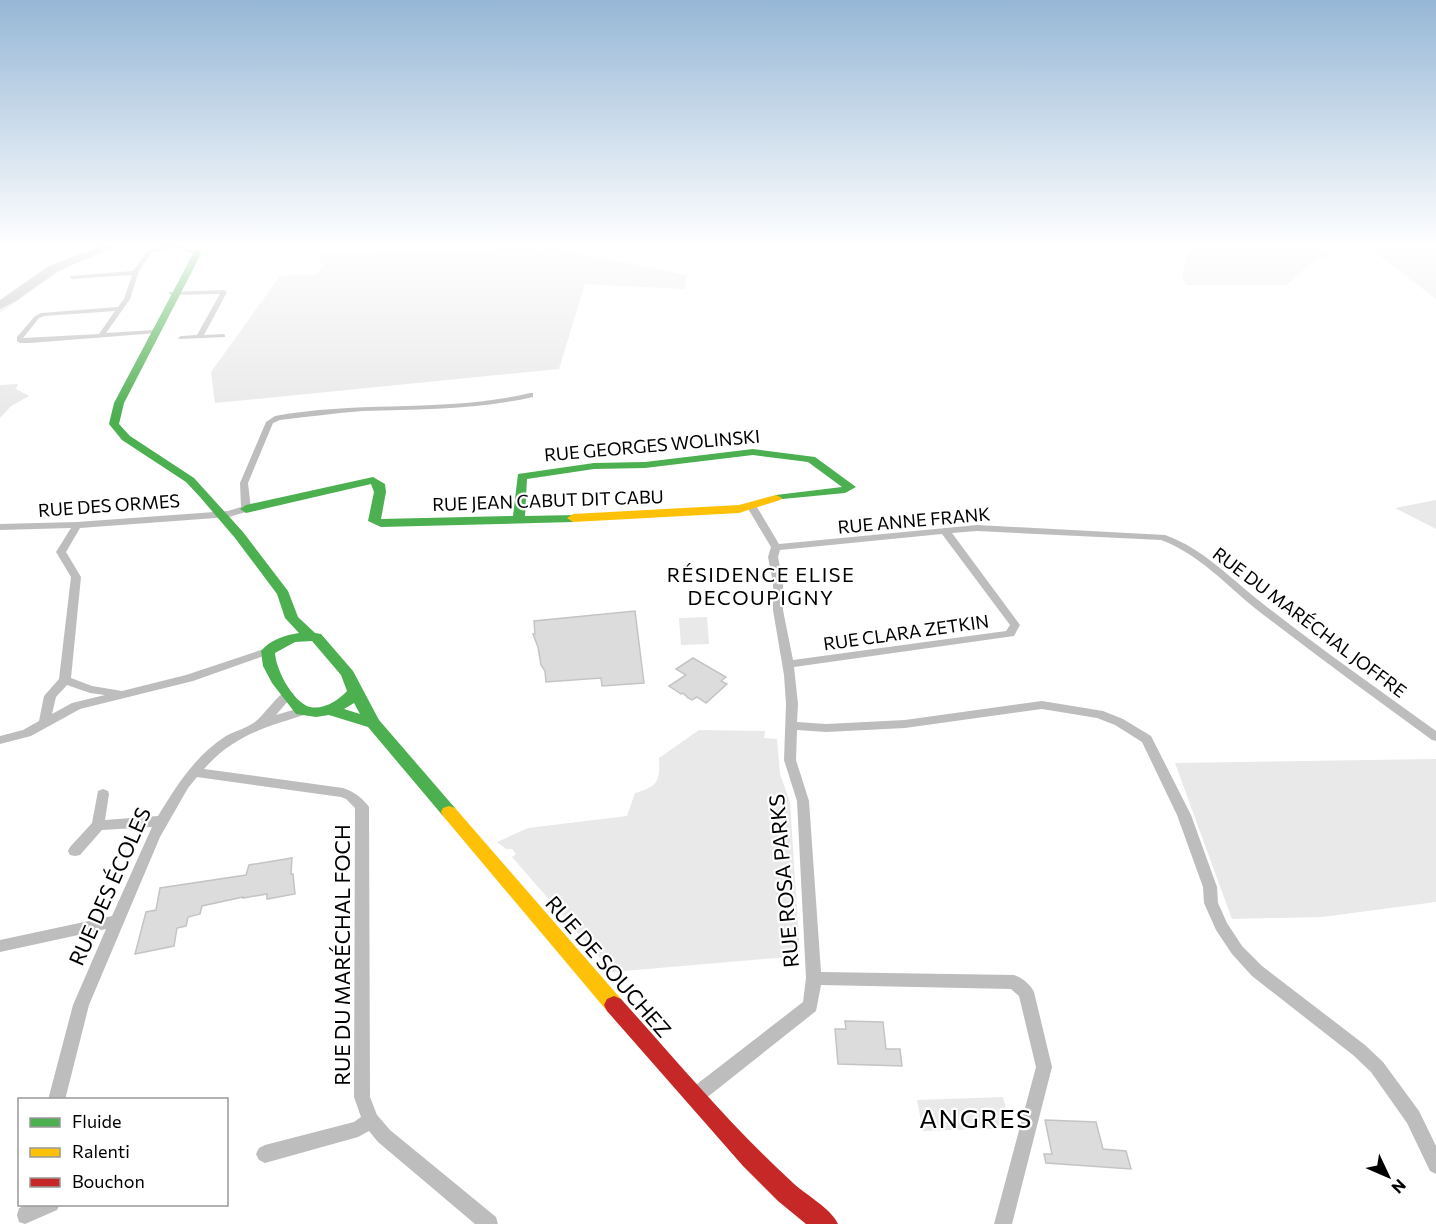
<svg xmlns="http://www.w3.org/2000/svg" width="1436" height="1224" font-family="Commissioner,sans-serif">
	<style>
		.green { fill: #e9e9e9 }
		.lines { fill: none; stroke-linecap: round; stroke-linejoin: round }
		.river { fill: #bbb; fill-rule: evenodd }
		.building { fill: #dcdcdc; stroke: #c4c4c4; stroke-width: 1.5 }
		.street { fill: #bdbdbd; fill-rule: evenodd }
		.fast { fill: #4caf50; fill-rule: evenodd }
		.slow { fill: #ffc107; fill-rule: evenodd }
		.jam { fill: #c62828; fill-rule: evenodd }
		.labels { text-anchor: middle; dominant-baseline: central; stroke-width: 4.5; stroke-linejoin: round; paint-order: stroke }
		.street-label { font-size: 18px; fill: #000; stroke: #fff }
		.neighbourhood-label { font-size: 20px; letter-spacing: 1.5px; fill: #000; stroke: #fff }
		.near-street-label { font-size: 21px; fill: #000; stroke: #fff }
		.near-quarter-label { font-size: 26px; letter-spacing: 1.5px; fill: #000; stroke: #fff }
	</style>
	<rect width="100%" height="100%" fill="#fff"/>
	<g class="green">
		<path d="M 109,244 L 127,244 L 74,264 L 54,275 L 0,313 L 0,304 L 41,272 Z"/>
		<path d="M 1436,244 L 1436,299 L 1368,247 Z"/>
		<path d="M 1316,245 L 1330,256 L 1317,258 L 1286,285 L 1186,285 L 1182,276 L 1187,252 L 1197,246 Z"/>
		<path d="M 534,248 L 536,250 L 554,248 L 687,275 L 684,289 L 585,284 L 559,369 L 215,403 L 211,372 L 280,276 L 317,274 L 325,264 L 322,264 L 318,254 Z"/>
		<path d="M 18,384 L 16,389 L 29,396 L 11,406 L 0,418 L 0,385 Z"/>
		<path d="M 1436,500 L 1436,529 L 1395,508 Z"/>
		<path d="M 707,617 L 709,644 L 681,645 L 679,618 Z"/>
		<path d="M 699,730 L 765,731 L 764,738 L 777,739 L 780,774 L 790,802 L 800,956 L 612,972 L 512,857 L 516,854 L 512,849 L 506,849 L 497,842 L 528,828 L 627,816 L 635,793 C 658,786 660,782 659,758 Z"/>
		<path d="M 1436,759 L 1436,902 L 1322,917 L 1232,919 L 1175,763 Z"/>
		<path d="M 1003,1097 L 1011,1128 L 923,1131 L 917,1100 Z"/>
	</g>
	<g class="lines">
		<path class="river" d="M 106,244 L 120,244 L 58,271 L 16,301 L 0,309 L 0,300 L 49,266 Z"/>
	</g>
	<g class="building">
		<path d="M 635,611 L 644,683 L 602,686 L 601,678 L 546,682 L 545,671 L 541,665 L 538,647 L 533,634 L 535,634 L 534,621 Z"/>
		<path d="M 693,658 L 726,677 L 721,681 L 727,684 L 706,703 L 697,697 L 692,700 L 688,698 L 683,693 L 681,694 L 669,686 L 686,675 L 676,669 Z"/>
		<path d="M 292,858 L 291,874 L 293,874 L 295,894 L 267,899 L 267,894 L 243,898 L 243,897 L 202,906 L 200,914 L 188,917 L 186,926 L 177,928 L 174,946 L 135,954 L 146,912 L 156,910 L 160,888 L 246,875 L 249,865 Z"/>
		<path d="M 845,1021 L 883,1022 L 886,1049 L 900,1049 L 902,1066 L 838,1064 L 835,1029 L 846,1029 Z"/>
		<path d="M 1045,1120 L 1096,1122 L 1103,1149 L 1126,1151 L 1131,1169 L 1046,1163 L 1044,1154 L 1052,1154 Z"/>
	</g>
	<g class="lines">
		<g class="street">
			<path d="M 176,244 L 188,249 L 201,252 C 193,256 184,251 176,247 L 152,252 L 139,271 L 130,299 L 106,333 L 155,330 L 158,332 L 157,333 L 30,343 L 20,343 L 17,341 L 17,337 L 35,316 L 41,313 L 118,307 L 124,299 L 132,275 L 72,279 L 70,278 L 70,276 L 133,271 L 148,250 ZM 115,311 L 99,334 L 23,338 L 39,318 L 44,316 Z"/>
			<path d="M 224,290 L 227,292 L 204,335 L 223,334 L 225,335 L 225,337 L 179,339 L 178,338 L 181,336 L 197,335 L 220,294 L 171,295 L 169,294 L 169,292 Z"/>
			<path d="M 530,393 L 533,393 L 533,397 C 476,410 420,409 363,411 C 335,413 307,417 280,420 L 273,423 L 248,483 L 251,509 L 249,511 L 229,517 L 80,528 L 66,552 L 81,577 L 71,678 L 92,686 L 122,691 L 186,675 L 264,649 L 272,649 L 274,651 L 272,653 L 193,681 L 80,709 L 31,736 L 0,744 L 0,736 L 23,730 L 39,721 L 44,696 L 59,679 L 71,577 L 56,552 L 71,528 L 0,530 L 0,524 L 77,522 L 228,511 L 241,507 L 240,483 L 266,422 L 275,416 C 359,400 446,413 530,393 ZM 67,685 L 90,693 L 105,695 L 72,703 L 52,714 L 56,697 Z"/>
			<path d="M 752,504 L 757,507 L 779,544 L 977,525 L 1165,535 C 1204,549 1230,578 1262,603 C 1319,648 1378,689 1436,731 L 1436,741 L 1432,740 C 1373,697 1314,654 1256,609 C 1225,584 1199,554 1161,540 L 977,531 L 952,533 L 1020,625 L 1014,636 L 794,667 L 798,704 L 797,722 L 826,724 L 905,720 L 1042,701 L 1103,711 L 1123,719 L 1151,736 L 1191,815 L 1217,887 L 1218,903 L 1227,923 L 1242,946 L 1262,966 L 1365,1045 L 1383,1062 L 1419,1111 L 1436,1146 L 1436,1174 L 1430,1171 L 1407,1123 L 1371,1072 L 1353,1055 L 1252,976 L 1232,954 L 1216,930 L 1204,903 L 1203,887 L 1177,815 L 1142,742 L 1115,725 L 1097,718 L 1042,709 L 905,728 L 826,732 L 797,730 L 796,760 L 809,801 L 821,972 L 1014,975 C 1022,978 1030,984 1034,992 L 1052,1067 L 1012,1224 L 994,1224 L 1036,1067 L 1019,996 L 1011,989 L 821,985 L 816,1011 L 700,1103 L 694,1105 L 688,1103 L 686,1097 L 688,1091 L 803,1002 L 806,978 L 797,801 L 784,760 L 786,704 L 784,675 L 773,610 L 773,583 L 768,557 L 771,547 L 747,507 ZM 942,534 L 1010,625 L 1006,631 L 793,660 L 783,610 L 783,583 L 778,557 L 780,550 Z"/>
			<path d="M 288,690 L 294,694 L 276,715 L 303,707 L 307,708 L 309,711 L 307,714 C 266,727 234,735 204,769 L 343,788 C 354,792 362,797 369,807 L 370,1097 L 377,1115 L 390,1130 L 496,1217 L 498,1224 L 475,1224 L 378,1142 L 369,1131 L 358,1137 L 265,1163 L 259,1160 L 256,1154 L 259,1148 L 265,1145 L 354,1122 L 361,1117 L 354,1097 L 355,808 L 346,799 L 341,797 L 197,777 L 188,788 L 160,837 L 89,1005 L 65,1100 L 48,1100 L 73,1005 L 106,929 L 0,952 L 0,940 L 112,916 L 152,827 L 102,830 L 80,855 L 75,856 L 70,855 L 68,851 L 70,847 L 92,823 L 98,791 L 103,789 L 108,791 L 109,794 L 105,820 L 158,816 C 177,785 195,756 226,736 C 235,731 247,728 255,722 C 264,715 279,693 288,690 Z"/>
			<path d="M 29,1204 L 60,1204 L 57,1210 L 25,1224 L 19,1222 L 17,1215 L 19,1208 Z"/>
		</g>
		<g class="fast">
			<path d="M 198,250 L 202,252 L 124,403 L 119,424 L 130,436 L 194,478 L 243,532 L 288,591 L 298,617 L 315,633 L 321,634 L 353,671 L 379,720 L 455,808 L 457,812 L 455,816 L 449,818 L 443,816 L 368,727 L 329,715 L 316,717 L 296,714 L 272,683 L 263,666 L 261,651 C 270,640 285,635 299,633 L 285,618 L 277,594 L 235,538 L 200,497 L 186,482 L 122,440 L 109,424 L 114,403 L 194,252 ZM 312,641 L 341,675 L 347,691 C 338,701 319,713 305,705 C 290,696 276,669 275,653 L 295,642 ZM 354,703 L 360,714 L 344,709 Z"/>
			<path d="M 753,449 L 815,457 L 856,487 L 845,493 L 772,500 L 770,498 L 776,495 L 842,487 L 808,462 L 753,455 L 645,468 L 594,469 L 527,479 L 525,516 L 577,515 L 579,518 L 573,522 L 381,527 L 368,521 L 374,492 L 371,484 L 246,513 L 240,509 L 246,505 L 373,477 L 385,484 L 386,492 L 381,519 L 513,516 L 518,474 L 594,463 L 645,462 Z"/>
		</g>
		<g class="slow">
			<path d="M 776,495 L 782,498 L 780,500 L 739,513 L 573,522 L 567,518 L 573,514 L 739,505 Z"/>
			<path d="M 449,806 L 455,808 L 621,999 L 624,1005 L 621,1011 L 614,1014 L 607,1011 L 443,816 L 441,812 L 443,808 Z"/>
		</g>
		<path class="jam" d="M 614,996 L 621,999 C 676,1060 730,1125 791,1181 C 804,1194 831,1208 838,1224 L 806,1224 L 778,1201 L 743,1166 L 607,1011 L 604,1005 L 607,999 Z"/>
	</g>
	<linearGradient id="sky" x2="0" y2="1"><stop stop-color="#96b7d6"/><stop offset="0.59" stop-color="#fff"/><stop offset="1" stop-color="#fff" stop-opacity="0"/></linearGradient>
	<rect width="1436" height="415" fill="url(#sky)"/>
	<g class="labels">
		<g class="street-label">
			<text transform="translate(652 445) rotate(-5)">RUE GEORGES WOLINSKI</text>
			<text transform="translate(548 500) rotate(-2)">RUE JEAN CABUT DIT CABU</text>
			<text transform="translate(109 505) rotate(-4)">RUE DES ORMES</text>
			<text transform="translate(914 520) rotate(-5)">RUE ANNE FRANK</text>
			<text transform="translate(1310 622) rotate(37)">RUE DU MARÉCHAL JOFFRE</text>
			<text transform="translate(906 632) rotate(-8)">RUE CLARA ZETKIN</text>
		</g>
		<g class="neighbourhood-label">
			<text x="761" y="574">RÉSIDENCE ELISE<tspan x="761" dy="23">DECOUPIGNY</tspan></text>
		</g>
		<g class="near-street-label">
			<text transform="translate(783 881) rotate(-95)">RUE ROSA PARKS</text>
			<text transform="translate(109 886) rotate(-66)">RUE DES ÉCOLES</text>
			<text transform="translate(341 955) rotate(-90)">RUE DU MARÉCHAL FOCH</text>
			<text transform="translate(609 966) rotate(49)">RUE DE SOUCHEZ</text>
		</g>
		<g class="near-quarter-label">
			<text x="976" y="1117">ANGRES</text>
		</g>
	</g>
	<rect x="18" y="1098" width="210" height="108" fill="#ffffff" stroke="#999999" stroke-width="1.5"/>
	<rect x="30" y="1118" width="30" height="9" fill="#4caf50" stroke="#999999" stroke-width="1.5"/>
	<text x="72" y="1128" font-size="18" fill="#000000">Fluide</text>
	<rect x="30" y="1148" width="30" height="9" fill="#ffc107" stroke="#999999" stroke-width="1.5"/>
	<text x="72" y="1158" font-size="18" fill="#000000">Ralenti</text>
	<rect x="30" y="1178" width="30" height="9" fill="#c62828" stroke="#999999" stroke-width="1.5"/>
	<text x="72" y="1188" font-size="18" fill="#000000">Bouchon</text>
	<g transform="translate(1388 1176) rotate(134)" stroke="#ffffff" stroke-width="4.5" paint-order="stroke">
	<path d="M0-4.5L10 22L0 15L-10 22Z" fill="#000000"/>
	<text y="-9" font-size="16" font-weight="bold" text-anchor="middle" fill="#000000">N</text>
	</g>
</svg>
